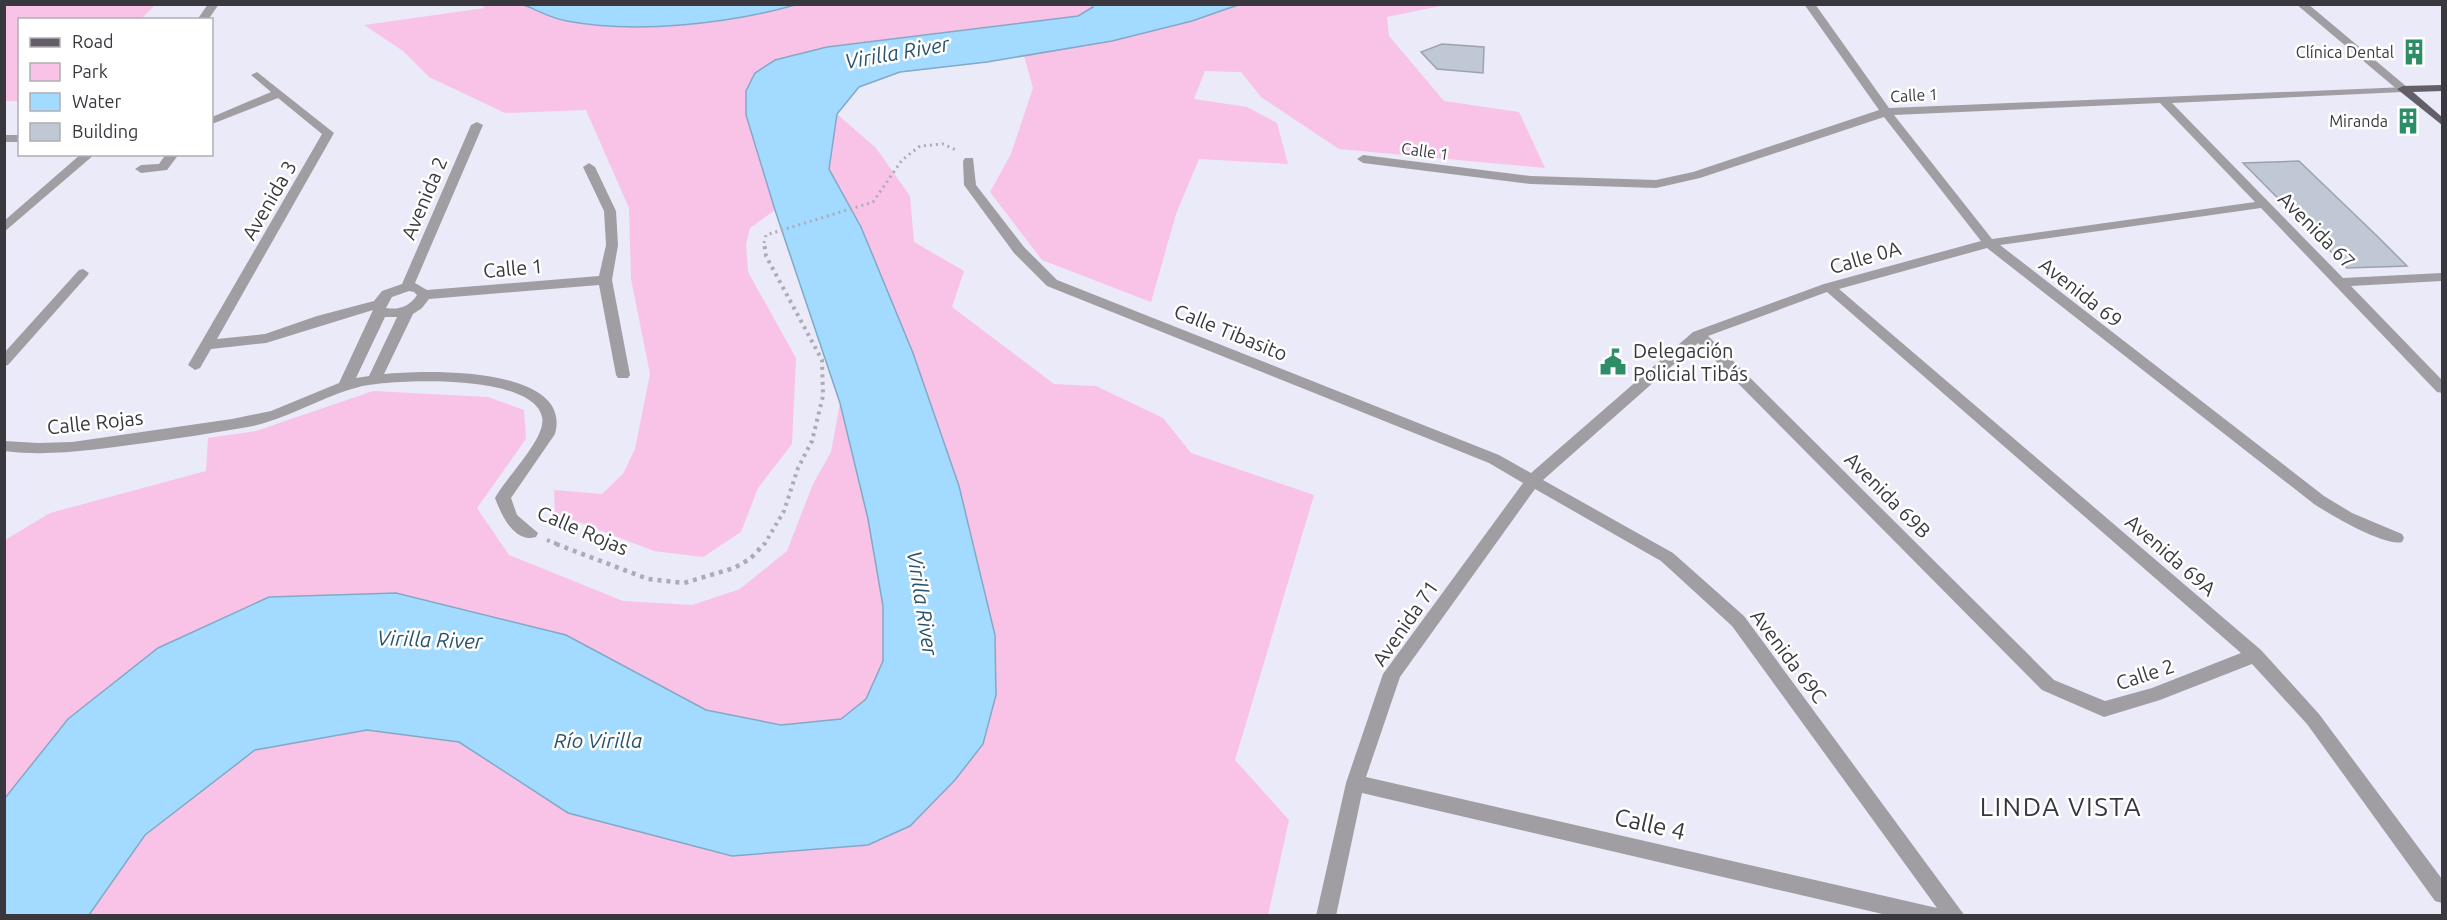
<svg xmlns="http://www.w3.org/2000/svg" width="2447" height="920" font-family="Ubuntu,sans-serif">
	<style>
		.green { fill: #f8c3e7 }
		.water { fill: #a3daff; stroke: #83a9c5; stroke-width: 1.5 }
		.building { fill: #c1c8d5; stroke: #9ca3af; stroke-width: 1.5 }
		.lines { fill: none; stroke-linecap: round; stroke-linejoin: round }
		.path-far2 { stroke: #acacb7; stroke-width: 3; stroke-dasharray: 2 4; stroke-linecap: butt }
		.path-far1 { stroke: #acacb7; stroke-width: 4; stroke-dasharray: 3 4.5; stroke-linecap: butt }
		.path { stroke: #acacb7; stroke-width: 4.5; stroke-dasharray: 4 5; stroke-linecap: butt }
		.service { fill: #a19ea3; fill-rule: evenodd }
		.minor { fill: #a19ea3; fill-rule: evenodd }
		.tertiary { fill: #a19ea3; fill-rule: evenodd }
		.primary { fill: #645e68; fill-rule: evenodd }
		.labels { text-anchor: middle; dominant-baseline: central; stroke-width: 5; stroke-linejoin: round; paint-order: stroke }
		.far-poi-label { font-size: 16px; fill: #38383e; stroke: #fff; text-anchor: end }
		.far-street-label { font-size: 16px; fill: #38383e; stroke: #fff }
		.street-label { font-size: 20px; fill: #38383e; stroke: #fff }
		.poi-label { font-size: 20px; fill: #38383e; stroke: #fff; text-anchor: start }
		.water-label { font-size: 21px; font-style: italic; fill: #29526c; stroke: #fff }
		.near-street-label { font-size: 24px; fill: #38383e; stroke: #fff }
		.near-neighbourhood-label { font-size: 26px; letter-spacing: 1.5px; fill: #363641; stroke: #fff }
	</style>
	<rect width="100%" height="100%" fill="#eaeaf8"/>
	<g class="green">
		<path d="M 5,4 L 155,4 L 155,5 L 141,19 L 20,20 L 19,101 L 5,101 Z"/>
		<path d="M 479,4 C 493,5 511,2 525,5 C 540,9 553,19 568,21 C 642,33 723,26 795,4 L 1092,4 L 1093,7 L 1079,16 L 827,47 L 746,115 L 775,210 L 750,228 L 746,244 L 748,272 L 796,358 L 792,444 L 758,488 L 741,532 L 703,557 L 654,551 L 555,513 L 554,490 L 602,494 L 623,474 L 635,449 L 650,374 L 631,279 L 629,208 L 586,110 L 505,113 L 429,77 L 403,51 L 364,25 L 485,8 Z"/>
		<path d="M 1238,5 L 1445,5 L 1387,17 L 1389,36 L 1444,101 L 1519,112 L 1545,168 L 1339,149 L 1261,97 L 1241,72 L 1205,71 L 1194,99 L 1247,107 L 1277,123 L 1288,164 L 1199,159 L 1176,214 L 1151,302 L 1042,260 L 990,192 L 1011,154 L 1033,88 L 1024,56 C 1098,44 1168,30 1238,5 Z"/>
		<path d="M 837,114 L 876,148 L 910,196 L 914,242 L 964,271 L 952,307 L 1054,384 L 1096,386 L 1163,418 L 1191,453 L 1314,495 L 1235,760 L 1289,820 L 1268,915 L 89,916 L 145,835 L 255,750 L 367,730 L 459,742 L 568,813 L 910,826 L 955,780 L 983,744 L 978,563 L 959,486 L 913,353 L 861,227 L 829,169 Z"/>
		<path d="M 373,391 L 488,397 L 524,410 L 526,439 L 477,508 L 509,555 L 623,601 L 692,605 L 740,589 L 787,551 L 813,484 L 831,452 L 840,403 L 868,518 L 883,606 L 883,661 L 866,699 L 841,719 L 781,725 L 706,710 L 566,635 L 5,798 L 5,540 L 50,513 L 206,471 L 208,438 L 256,431 Z"/>
	</g>
	<g class="water">
		<path d="M 524,5 L 795,5 C 728,24 635,34 567,21 C 552,19 537,10 524,5 Z"/>
		<path d="M 1093,5 L 1238,5 L 1192,21 L 1112,41 L 987,62 L 900,72 L 859,87 L 837,114 L 829,169 L 861,227 L 913,353 L 959,486 L 995,635 L 996,695 L 983,744 L 955,780 L 910,826 L 868,845 L 732,856 L 568,813 L 459,742 L 367,730 L 255,750 L 145,835 L 89,915 L 5,915 L 5,798 L 68,719 L 158,648 L 269,597 L 396,593 L 566,635 L 706,710 L 781,725 L 841,719 L 866,699 L 883,661 L 883,606 L 868,519 L 840,403 L 775,210 L 746,115 L 746,91 L 755,73 L 775,60 L 827,47 L 1078,16 L 1093,7 Z"/>
	</g>
	<g class="building">
		<path d="M 1442,44 L 1484,47 L 1483,73 L 1437,69 L 1421,52 Z"/>
		<path d="M 2299,161 L 2376,235 L 2407,266 L 2347,268 L 2243,163 Z"/>
	</g>
	<g class="lines">
		<path class="path-far2" d="M 764,243 L 766,235 L 873,202 L 902,160 L 920,146 L 943,144 L 956,150"/>
		<g class="path-far1">
			<path d="M 547,540 L 560,545"/>
			<path d="M 764,545 L 784,511 L 798,468 L 812,441 L 823,396 L 822,360 L 766,256 L 764,242"/>
		</g>
		<path class="path" d="M 556,544 L 648,579 L 684,583 L 734,568 L 750,559 L 764,544"/>
		<path class="service" d="M 83,269 L 89,273 L 87,276 L 8,365 L 4,366 L 4,353 L 79,270 Z"/>
		<g class="minor">
			<path d="M 208,4 L 219,4 L 208,20 L 197,20 Z"/>
			<path d="M 1804,4 L 1815,4 L 1889,108 L 2407,87 L 2409,89 L 2403,92 L 2172,103 L 2343,278 L 2442,273 L 2442,281 L 2351,286 L 2442,380 L 2442,393 L 2437,392 L 2261,208 L 2000,245 L 2324,496 L 2352,513 L 2402,534 L 2404,538 L 2402,542 C 2385,547 2329,514 2314,504 L 1987,248 L 1839,289 L 2261,650 L 2319,714 L 2442,879 L 2442,903 L 2435,901 L 2307,724 L 2252,664 L 2160,700 L 2104,717 L 2042,690 L 1698,343 L 1543,480 L 1673,553 L 1744,616 L 1965,916 L 1891,916 L 1362,793 L 1336,916 L 1316,916 L 1346,783 L 1383,674 L 1523,483 L 1489,463 L 1047,286 L 1014,253 L 964,185 L 963,161 L 965,158 L 973,158 L 976,185 L 1024,247 L 1057,280 L 1499,455 L 1531,473 L 1693,332 L 1824,284 L 1981,241 L 1884,117 L 1700,178 L 1656,188 L 1531,184 L 1363,163 L 1357,159 L 1363,155 L 1531,176 L 1656,180 L 1693,172 L 1879,110 ZM 2160,103 L 2255,202 L 1992,239 L 1894,115 ZM 1827,292 L 2241,653 L 2152,688 L 2105,701 L 2054,680 L 1708,336 ZM 1535,489 L 1661,561 L 1732,626 L 1937,908 L 1366,777 L 1400,677 Z"/>
			<path d="M 257,72 L 334,133 L 217,339 L 265,334 L 317,316 L 374,301 L 382,291 L 402,284 L 471,125 L 477,122 L 483,125 L 415,283 L 427,290 L 599,276 L 606,245 L 604,211 L 583,167 L 589,163 L 595,167 L 616,211 L 618,245 L 612,280 L 630,375 L 628,378 L 618,378 L 616,375 L 599,285 L 429,299 L 422,308 L 413,314 L 384,374 C 423,370 574,365 555,434 L 511,498 L 517,515 L 538,533 L 536,537 C 514,544 501,514 495,498 C 506,477 547,438 542,417 C 533,373 392,379 359,387 C 322,396 289,419 248,427 C 214,433 179,438 145,443 C 98,449 52,457 4,451 L 4,441 L 38,443 L 72,442 L 232,419 L 271,411 L 339,383 L 373,310 L 266,343 L 211,349 L 200,368 L 195,370 L 188,365 L 322,134 L 278,98 L 212,124 L 212,117 L 271,92 L 251,75 ZM 409,291 L 414,292 L 417,295 C 409,307 399,310 386,308 L 392,297 ZM 385,317 L 397,317 L 369,376 L 356,378 Z"/>
			<rect x="4" y="135" width="16" height="7"/>
			<path d="M 81,154 L 95,154 L 4,232 L 4,221 Z"/>
			<path d="M 166,154 L 179,154 L 167,170 L 141,173 L 135,169 L 141,165 L 159,164 Z"/>
		</g>
		<path class="tertiary" d="M 2296,4 L 2308,4 L 2407,87 L 2407,91 L 2399,91 Z"/>
		<path class="primary" d="M 2442,85 L 2442,91 L 2413,92 L 2442,117 L 2442,125 L 2397,89 L 2403,86 Z"/>
	</g>
	<defs>
		<g id="building-bare" transform="scale(2.07)"><path d="M-4-6H4V6H1V3H-1V6H-4ZM-2.5-4.3h1.7v1.8h-1.7ZM.8-4.3h1.7v1.8H.8ZM-2.5-1h1.7V.8h-1.7ZM.8-1h1.7V.8H.8Z" fill="#2c8d66" stroke="#fff" stroke-width="2.5" paint-order="stroke"/></g>
		<g id="civic-bare" transform="scale(2.07)"><path d="M-.6-6.5H3V-4.5H.6V-3L4-1V1h2V6H-6V1h2V-1L-.6-3ZM-1.2 2.5V6h2.4V2.5Z" fill="#2c8d66" stroke="#fff" stroke-width="2.5" paint-order="stroke"/></g>
	</defs>
	<g fill-rule="evenodd">
		<use href="#building-bare" x="2414" y="52"/>
		<use href="#building-bare" x="2408" y="121"/>
		<use href="#civic-bare" x="1613" y="362"/>
	</g>
	<g class="labels">
		<g class="far-poi-label">
			<text x="2394" y="52">Clínica Dental</text>
			<text x="2388" y="121">Miranda</text>
		</g>
		<g class="far-street-label">
			<text transform="translate(1914 95) rotate(-3)">Calle 1</text>
			<text transform="translate(1425 151) rotate(8)">Calle 1</text>
		</g>
		<g class="street-label">
			<text transform="translate(424 198) rotate(-67)">Avenida 2</text>
			<text transform="translate(269 200) rotate(-60)">Avenida 3</text>
			<text transform="translate(2317 230) rotate(45)">Avenida 67</text>
			<text transform="translate(1865 257) rotate(-16)">Calle 0A</text>
			<text transform="translate(513 268) rotate(-5)">Calle 1</text>
			<text transform="translate(2081 292) rotate(38)">Avenida 69</text>
			<text transform="translate(1231 332) rotate(22)">Calle Tibasito</text>
			<text transform="translate(95 422) rotate(-6)">Calle Rojas</text>
			<text transform="translate(1888 495) rotate(45)">Avenida 69B</text>
			<text transform="translate(583 530) rotate(23)">Calle Rojas</text>
			<text transform="translate(2171 555) rotate(41)">Avenida 69A</text>
			<text transform="translate(1405 623) rotate(-55)">Avenida 71</text>
			<text transform="translate(1789 656) rotate(53)">Avenida 69C</text>
			<text transform="translate(2145 674) rotate(-18)">Calle 2</text>
		</g>
		<g class="poi-label">
			<text x="1633" y="350">Delegación<tspan x="1633" dy="23">Policial Tibás</tspan></text>
		</g>
		<g class="water-label">
			<text transform="translate(897 52) rotate(-10)">Virilla River</text>
			<text transform="translate(923 603) rotate(81)">Virilla River</text>
			<text transform="translate(430 639) rotate(2)">Virilla River</text>
			<text x="598" y="740">Río Virilla</text>
		</g>
		<g class="near-street-label">
			<text transform="translate(1650 824) rotate(13)">Calle 4</text>
		</g>
		<g class="near-neighbourhood-label">
			<text x="2061" y="806">LINDA VISTA</text>
		</g>
	</g>
	<rect width="2447" height="920" fill="none" stroke="#38383e" stroke-width="12"/>
	<rect x="18" y="18" width="195" height="138" fill="#ffffff" stroke="#afafb2" stroke-width="1.5"/>
	<rect x="30" y="38" width="30" height="9" fill="#645e68" stroke="#afafb2" stroke-width="1.5"/>
	<text x="72" y="48" font-size="18" fill="#38383e">Road</text>
	<rect x="30" y="63" width="30" height="18" fill="#f8c3e7" stroke="#afafb2" stroke-width="1.5"/>
	<text x="72" y="78" font-size="18" fill="#38383e">Park</text>
	<rect x="30" y="93" width="30" height="18" fill="#a3daff" stroke="#afafb2" stroke-width="1.5"/>
	<text x="72" y="108" font-size="18" fill="#38383e">Water</text>
	<rect x="30" y="123" width="30" height="18" fill="#c1c8d5" stroke="#afafb2" stroke-width="1.5"/>
	<text x="72" y="138" font-size="18" fill="#38383e">Building</text>
</svg>
